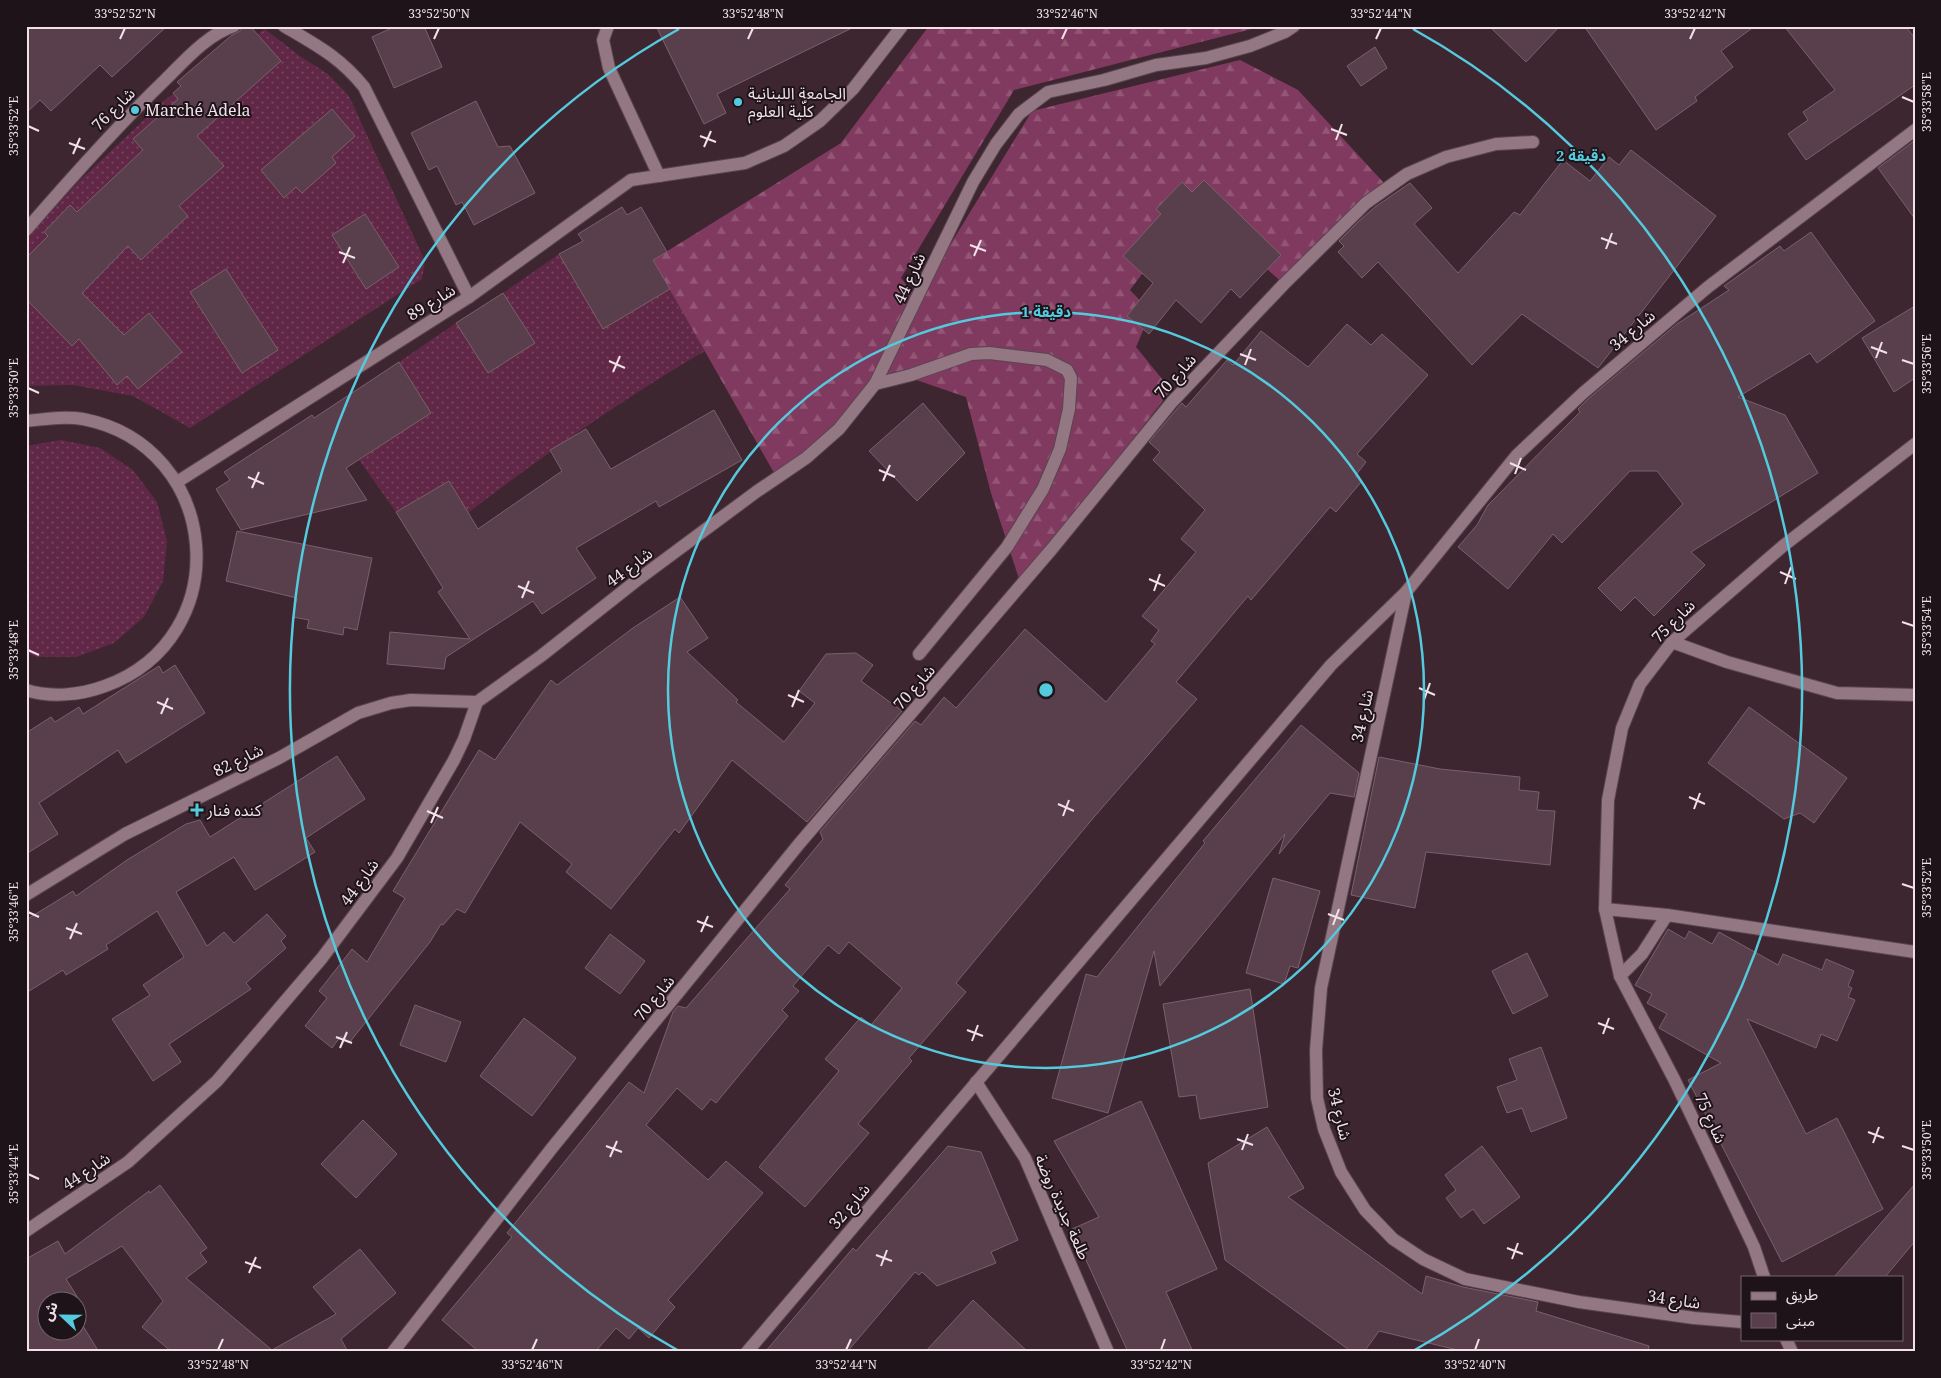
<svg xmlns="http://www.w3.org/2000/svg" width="1941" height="1378" font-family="'Noto Serif','Noto Sans Arabic',serif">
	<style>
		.grass { fill: url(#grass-dots) }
		.forest { fill: url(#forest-firs) }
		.building { fill: #593f4b; stroke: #7b606c }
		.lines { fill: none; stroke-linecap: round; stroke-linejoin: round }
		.lane-casing { stroke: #59454f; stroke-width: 14 }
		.street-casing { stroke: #59454f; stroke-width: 14 }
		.lane { stroke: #937783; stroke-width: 12 }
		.street { stroke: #937783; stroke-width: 12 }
		.ticks { fill: none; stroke: #f1e1e8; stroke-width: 2 }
		.ring { fill: none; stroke: #54cade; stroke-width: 2.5 }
		.poi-dot { fill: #54cade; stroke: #1e1318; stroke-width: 2 }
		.labels { text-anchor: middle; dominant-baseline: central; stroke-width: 4; stroke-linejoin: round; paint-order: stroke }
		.poi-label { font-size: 16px; fill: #f1e1e8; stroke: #1e1318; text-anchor: start }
		.street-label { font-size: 16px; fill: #f1e1e8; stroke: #1e1318 }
		.centre { fill: #54cade; stroke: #1e1318; stroke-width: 2.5 }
		.ring-label { font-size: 15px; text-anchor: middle; font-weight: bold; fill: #54cade; stroke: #1e1318; stroke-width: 4; stroke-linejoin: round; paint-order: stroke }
		.neatline { fill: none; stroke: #f1e1e8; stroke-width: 2 }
		.ticks-label { font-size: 12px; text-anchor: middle; fill: #f1e1e8 }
	</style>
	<defs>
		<pattern id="grass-dots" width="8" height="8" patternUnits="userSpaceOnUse" patternTransform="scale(1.25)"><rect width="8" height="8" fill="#612746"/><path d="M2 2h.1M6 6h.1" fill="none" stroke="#784661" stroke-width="1.8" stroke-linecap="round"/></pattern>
		<pattern id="forest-firs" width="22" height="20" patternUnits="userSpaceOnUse" patternTransform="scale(1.25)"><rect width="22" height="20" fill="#813a5f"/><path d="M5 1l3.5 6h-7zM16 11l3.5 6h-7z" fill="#935676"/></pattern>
	</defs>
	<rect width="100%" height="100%" fill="#3e2631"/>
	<g class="grass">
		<path d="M 265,29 L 301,57 L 328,74 L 349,96 L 425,261 L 422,279 L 190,428 L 133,396 L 73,385 L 26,386 L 26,239 L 78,182 L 165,100 Z"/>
		<path d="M 559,254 L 603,328 L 670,289 L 705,351 C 622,399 544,455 468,513 L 449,481 L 411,503 L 401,519 L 359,460 L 431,413 L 399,362 L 456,323 L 535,343 L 503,293 Z"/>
		<path d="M 61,440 L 100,448 L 133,470 L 157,502 L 167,541 L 163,581 L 144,617 L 114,643 L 76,657 L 37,657 L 26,653 L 26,446 Z"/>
	</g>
	<path class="forest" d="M 929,26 L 1263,26 L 1014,90 L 901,278 L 917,299 L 1032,111 L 1240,60 L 1298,90 L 1384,183 L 1284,284 L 1220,228 L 1166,242 L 1130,290 L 1151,312 L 1136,347 L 1171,390 L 1021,585 L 991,493 L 966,397 L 893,372 L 777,478 L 653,260 L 841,143 Z"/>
	<g class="building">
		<path d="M 26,26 L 167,26 L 112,77 L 100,65 L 51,111 L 40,100 L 26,113 Z"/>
		<path d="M 243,26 L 250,26 L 281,61 L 197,136 L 224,166 L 179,206 L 188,216 L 141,260 L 128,246 L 82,293 L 124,335 L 149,313 L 182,352 L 138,389 L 127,376 L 117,385 L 79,339 L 72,346 L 26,299 L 26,258 L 48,236 L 44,232 L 70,205 L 77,212 L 143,150 L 133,139 L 178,99 L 173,93 L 181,86 L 177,82 L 232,35 L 240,31 Z"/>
		<path d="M 396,26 L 424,26 L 442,67 L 394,88 L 372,37 Z"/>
		<path d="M 656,26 L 856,26 L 717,94 L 726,113 L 704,124 Z"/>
		<path d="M 1489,26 L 1560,26 L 1526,62 Z"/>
		<path d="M 1584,26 L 1755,26 L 1721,51 L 1733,67 L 1695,97 L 1697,101 L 1656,130 Z"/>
		<path d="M 1784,26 L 1905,26 L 1915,38 L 1915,85 L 1806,160 L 1788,134 L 1808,120 L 1803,112 L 1835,90 Z"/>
		<path d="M 1375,47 L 1387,68 L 1361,86 L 1347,66 Z"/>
		<path d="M 476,101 L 498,147 L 510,146 L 535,193 L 474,225 L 462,202 L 456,205 L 437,166 L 429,170 L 411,133 Z"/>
		<path d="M 332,109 L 355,136 L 332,157 L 336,163 L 302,193 L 296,187 L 284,198 L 261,170 Z"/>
		<path d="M 1914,141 L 1915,141 L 1915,219 L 1878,168 Z"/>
		<path d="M 1631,150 L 1716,216 L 1598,368 L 1522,314 L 1472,365 L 1378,262 L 1362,278 L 1338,252 L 1344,246 L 1339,241 L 1359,221 L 1375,207 L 1410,183 L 1432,208 L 1414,224 L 1458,273 L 1514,212 L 1520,215 L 1563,160 L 1590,181 L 1609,157 L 1619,165 Z"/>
		<path d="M 1204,180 L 1281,255 L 1240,298 L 1231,289 L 1201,323 L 1176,300 L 1149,334 L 1127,316 L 1153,283 L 1123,256 L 1161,214 L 1156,209 L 1182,182 L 1192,192 Z"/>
		<path d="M 622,207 L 627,215 L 641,207 L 667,252 L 653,260 L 670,289 L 603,329 L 559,254 L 583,241 L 578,234 Z"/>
		<path d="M 365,214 L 399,267 L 366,289 L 332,235 Z"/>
		<path d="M 1811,232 L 1875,321 L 1817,363 L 1810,353 L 1738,397 L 1785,415 L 1818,473 L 1691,552 L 1705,565 L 1654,616 L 1635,597 L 1621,611 L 1598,588 L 1683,504 L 1657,471 L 1630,471 L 1562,543 L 1553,534 L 1508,589 L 1458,547 L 1477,525 L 1488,505 L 1580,412 L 1578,409 L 1588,399 L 1677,324 L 1729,290 L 1724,286 L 1780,246 L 1784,251 Z"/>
		<path d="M 226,269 L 278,350 L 242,373 L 190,292 Z"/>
		<path d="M 503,293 L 535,343 L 488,373 L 456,323 Z"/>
		<path d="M 1915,306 L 1915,378 L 1894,392 L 1862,338 Z"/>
		<path d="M 1347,324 L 1371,345 L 1382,334 L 1428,375 L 1357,454 L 1366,462 L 1355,476 L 1362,481 L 1336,512 L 1330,507 L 1251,600 L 1248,596 L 1176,682 L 1197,699 L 1094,817 L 956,983 L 966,992 L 909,1058 L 912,1061 L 858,1124 L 869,1133 L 805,1207 L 759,1167 L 839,1071 L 825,1059 L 861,1017 L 871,1025 L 902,988 L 849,942 L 839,954 L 828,945 L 793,986 L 799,991 L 782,1010 L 788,1016 L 716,1103 L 711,1099 L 702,1110 L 677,1088 L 646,1125 L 708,1180 L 726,1161 L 763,1193 L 668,1300 L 675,1307 L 649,1338 L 638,1328 L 629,1339 L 616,1328 L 595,1352 L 479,1352 L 442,1320 L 512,1237 L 507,1233 L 629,1082 L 644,1093 L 673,1012 L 678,1006 L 686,1008 L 790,889 L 785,885 L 823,839 L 820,832 L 915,721 L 921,725 L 944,697 L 956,708 L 1025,629 L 1106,702 L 1155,644 L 1151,641 L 1159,630 L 1142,616 L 1196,552 L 1181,539 L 1205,510 L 1153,460 L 1160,452 L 1149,442 L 1182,403 L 1186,407 L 1227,360 L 1233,365 L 1261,331 L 1308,367 Z"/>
		<path d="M 399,362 L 431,413 L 346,468 L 367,500 L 241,530 L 216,489 L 230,480 L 224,472 L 312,415 L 314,418 Z"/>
		<path d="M 923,403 L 965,453 L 917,501 L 869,451 Z"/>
		<path d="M 714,410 L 742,460 L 659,507 L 656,501 L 576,548 L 596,578 L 542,614 L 533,601 L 446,657 L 444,669 L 387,664 L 390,632 L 470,639 L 438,592 L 443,588 L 396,512 L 449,481 L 478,529 L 562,471 L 550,450 L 586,429 L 611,469 Z"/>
		<path d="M 237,531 L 372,558 L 357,630 L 344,627 L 343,635 L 307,628 L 309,620 L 293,617 L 297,598 L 226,581 Z"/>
		<path d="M 680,597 L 708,638 L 687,652 L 738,700 L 736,702 L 784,742 L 815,703 L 799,691 L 826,654 L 856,653 L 873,665 L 861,681 L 902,711 L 807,822 L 732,760 L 679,833 L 675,829 L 611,909 L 566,872 L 572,864 L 520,822 L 465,913 L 457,909 L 443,925 L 441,924 L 430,942 L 349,1043 L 341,1036 L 332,1048 L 305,1026 L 327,998 L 319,991 L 352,949 L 367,962 L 405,898 L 393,891 L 479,750 L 495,760 L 551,680 L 557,685 L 633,628 Z"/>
		<path d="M 175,665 L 205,713 L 126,763 L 118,750 L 39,803 L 58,834 L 26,854 L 26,733 L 51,717 L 55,722 L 79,707 L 83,714 L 159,666 L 163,673 Z"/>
		<path d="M 1749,707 L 1847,778 L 1814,823 L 1800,813 L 1784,819 L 1708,763 Z"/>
		<path d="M 1301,725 L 1359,773 L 1354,797 L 1330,793 L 1279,854 L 1285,834 L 1160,986 L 1154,951 L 1108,1113 L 1052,1098 L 1086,974 L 1097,977 L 1205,843 L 1203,841 Z"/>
		<path d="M 337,756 L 365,799 L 306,838 L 315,852 L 255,890 L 234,857 L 176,892 L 207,946 L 224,932 L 234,943 L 267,914 L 286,936 L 281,941 L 286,948 L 246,983 L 251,989 L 169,1044 L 181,1062 L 153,1081 L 112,1019 L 150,995 L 143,985 L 184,957 L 157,911 L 106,945 L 108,949 L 66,975 L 63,970 L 26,993 L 26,920 L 73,891 L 76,896 L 127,860 L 186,824 L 200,820 L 210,837 Z"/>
		<path d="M 1379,757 L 1440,769 L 1520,777 L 1519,790 L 1539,792 L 1537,810 L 1555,811 L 1550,865 L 1426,852 L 1415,908 L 1351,895 Z"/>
		<path d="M 1273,878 L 1320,891 L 1298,968 L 1290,966 L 1284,984 L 1246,973 Z"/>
		<path d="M 1668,929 L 1685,939 L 1689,931 L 1712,944 L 1719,932 L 1778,965 L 1783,954 L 1822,970 L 1826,959 L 1854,971 L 1848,986 L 1852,988 L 1848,997 L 1855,1000 L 1837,1041 L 1821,1034 L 1816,1048 L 1747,1019 L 1806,1134 L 1837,1118 L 1883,1209 L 1782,1262 L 1688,1080 L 1721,1063 L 1659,1028 L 1667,1014 L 1647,1003 L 1652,994 L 1635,985 Z"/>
		<path d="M 610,934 L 645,961 L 620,994 L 585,968 Z"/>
		<path d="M 1527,953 L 1548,996 L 1513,1014 L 1492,971 Z"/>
		<path d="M 1250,989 L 1268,1107 L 1200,1119 L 1196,1095 L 1179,1097 L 1163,1004 Z"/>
		<path d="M 415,1005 L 461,1022 L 446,1062 L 400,1045 Z"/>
		<path d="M 524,1018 L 576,1058 L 532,1116 L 480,1076 Z"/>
		<path d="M 1541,1047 L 1567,1118 L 1531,1132 L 1522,1108 L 1507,1113 L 1497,1087 L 1517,1080 L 1509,1059 Z"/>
		<path d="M 1141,1101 L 1217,1269 L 1166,1292 L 1193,1352 L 1128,1352 L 1072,1229 L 1099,1217 L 1054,1141 Z"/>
		<path d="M 363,1120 L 397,1154 L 356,1198 L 321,1164 Z"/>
		<path d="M 1267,1127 L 1304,1188 L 1288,1197 L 1422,1294 L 1426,1276 L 1463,1287 L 1538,1302 L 1536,1311 L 1649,1346 L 1648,1352 L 1466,1352 L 1379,1331 L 1364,1352 L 1352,1352 L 1225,1260 L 1208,1163 Z"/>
		<path d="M 948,1146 L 981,1152 L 1018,1240 L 991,1252 L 996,1263 L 937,1286 L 922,1272 L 919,1275 L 915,1272 L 847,1352 L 765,1352 L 853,1248 L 856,1251 Z"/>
		<path d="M 1482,1146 L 1520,1197 L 1484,1224 L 1473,1209 L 1461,1218 L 1446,1198 L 1456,1190 L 1445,1175 Z"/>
		<path d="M 1915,1184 L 1915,1241 L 1885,1277 L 1834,1277 Z"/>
		<path d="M 160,1185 L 207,1248 L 200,1253 L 207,1262 L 186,1278 L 272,1350 L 336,1314 L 313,1287 L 360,1249 L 396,1293 L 341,1339 L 348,1352 L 172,1352 L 142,1327 L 163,1301 L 122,1246 L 66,1279 L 78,1298 L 74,1300 L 48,1300 L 48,1330 L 78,1330 L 78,1318 L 99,1352 L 26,1352 L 26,1259 L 58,1241 L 65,1254 L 149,1191 L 150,1193 Z"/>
		<path d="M 973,1300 L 1028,1352 L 925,1352 Z"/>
	</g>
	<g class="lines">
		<g class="lane-casing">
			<g id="lane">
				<path d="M 608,26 L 603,40 L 609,68 L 659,176"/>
				<path d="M 469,297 L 631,180 L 745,163 L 784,146 L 820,121 L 853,89 L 902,26"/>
			</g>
		</g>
		<g class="street-casing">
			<g id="street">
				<path d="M 26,230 C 71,178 116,127 166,79 C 185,60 208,34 234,26"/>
				<path d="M 875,384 L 911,375 L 971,354 L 989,353 L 1047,360 L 1067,370 L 1071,378 L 1069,409 L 1060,449 L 1043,489 L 1007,547 L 919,654"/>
				<path d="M 26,421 C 45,419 64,416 83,419 C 222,446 238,638 105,686 C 81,695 51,698 26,690"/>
				<path d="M 177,482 L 469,297 L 364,87 C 340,57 316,45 284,26"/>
				<path d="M 1406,592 L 1321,988 L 1316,1050 L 1317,1098 L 1324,1129 L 1341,1172 L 1365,1210 L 1393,1239 L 1423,1259 L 1465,1279 L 1579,1302 L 1694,1318 L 1742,1322"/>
				<path d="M 1672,642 L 1727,662 L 1837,693 L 1915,695"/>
				<path d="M 26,895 L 125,834 L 279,758 L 358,713 L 391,703 L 411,700 L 477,702"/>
				<path d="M 1605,909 L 1667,915 L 1915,952"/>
				<path d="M 1620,976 L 1642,954 L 1667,915"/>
				<path d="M 976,1082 L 1025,1158 L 1108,1352"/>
				<path d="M 26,1231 L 128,1162 L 217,1081 L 322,958 L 397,858 L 454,760 L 464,739 L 477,702 L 541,656 L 636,581 L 756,492 L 806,458 L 839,429 L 875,384 L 973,182 L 996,144 L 1019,114 L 1048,92 L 1104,80 L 1156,65 L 1206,58 L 1250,46 L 1285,32 L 1294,26"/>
				<path d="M 1764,1277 L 1754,1247 L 1674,1079 L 1620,976 L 1605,909 L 1608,800 L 1622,728 L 1640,684 L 1672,642 L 1783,546 L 1915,444"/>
				<path d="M 1786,1339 L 1792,1352"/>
				<path d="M 393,1352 L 552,1148 L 799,844 L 1051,550 L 1172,402 L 1284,284 L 1366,203 L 1407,174 L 1446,157 L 1496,144 L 1533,142"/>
				<path d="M 747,1352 L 1331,665 L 1406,592 L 1517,455 L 1583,393 L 1708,287 L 1915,130"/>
			</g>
		</g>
		<use href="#lane" class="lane"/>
		<use href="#street" class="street"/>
	</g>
	<path class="ticks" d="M 120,39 L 125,28M 434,39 L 439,28M 748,39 L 753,28M 1062,39 L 1067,28M 1376,39 L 1381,28M 1690,39 L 1695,28M 1902,97 L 1914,102M 28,126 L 39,131M 1331,129 L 1347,135M 700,136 L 716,142M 1336,140 L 1342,124M 69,143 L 85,149M 704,147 L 711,131M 73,154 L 80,138M 1601,238 L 1617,244M 970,245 L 986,251M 1606,249 L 1612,233M 339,252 L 355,258M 974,256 L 981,240M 343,263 L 350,247M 1871,347 L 1887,353M 1240,354 L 1256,360M 1876,358 L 1882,342M 1902,360 L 1914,364M 609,361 L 625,368M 1245,365 L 1251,349M 613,372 L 620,356M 28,388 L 39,393M 1510,463 L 1526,470M 879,470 L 895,477M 1515,474 L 1521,458M 248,477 L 264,484M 883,481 L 890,465M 252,488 L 259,472M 1780,572 L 1796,579M 1149,579 L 1165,586M 1785,584 L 1791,567M 518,586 L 534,593M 1154,591 L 1160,574M 522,598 L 529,581M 1902,622 L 1914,626M 28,650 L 39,655M 1419,688 L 1435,695M 788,695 L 804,702M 1424,700 L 1430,683M 157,702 L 173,709M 792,707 L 799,690M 161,714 L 168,698M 1689,797 L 1705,804M 1058,804 L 1074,811M 1694,809 L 1700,793M 427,811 L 443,818M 1063,816 L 1069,800M 431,823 L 438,807M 1902,884 L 1914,888M 28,912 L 39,917M 1328,914 L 1344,920M 697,921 L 713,927M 1333,925 L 1339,909M 66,928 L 82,934M 701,932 L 708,916M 70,939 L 77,923M 1598,1023 L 1614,1029M 967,1030 L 983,1036M 1603,1034 L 1609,1018M 336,1037 L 352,1043M 972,1041 L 978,1025M 340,1048 L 347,1032M 1868,1132 L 1884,1138M 1237,1139 L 1253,1145M 1873,1143 L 1879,1127M 606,1146 L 622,1152M 1902,1146 L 1914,1150M 1242,1150 L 1248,1134M 610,1157 L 617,1141M 28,1174 L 39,1179M 1507,1248 L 1523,1254M 876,1255 L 892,1261M 1512,1259 L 1518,1243M 245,1262 L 261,1268M 881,1266 L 887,1250M 249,1273 L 256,1257M 218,1350 L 223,1339M 532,1350 L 537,1339M 846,1350 L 851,1339M 1161,1350 L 1165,1339M 1475,1350 L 1479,1339"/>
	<g class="ring">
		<circle cx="1046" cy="690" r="378"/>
		<path d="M679 1351A756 756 0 0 1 679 29M1413 29A756 756 0 0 1 1413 1351"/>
	</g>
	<g class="poi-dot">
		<circle cx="738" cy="102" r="5"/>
		<circle cx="135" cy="110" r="5"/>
		<path d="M194.5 802.5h5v5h5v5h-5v5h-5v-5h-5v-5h5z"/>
	</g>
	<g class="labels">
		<g class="poi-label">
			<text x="748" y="93">الجامعة اللبنانية<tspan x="748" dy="18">كلّية العلوم</tspan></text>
			<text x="145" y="110">Marché Adela</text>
			<text x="207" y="810">كنده فنار</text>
		</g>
		<g class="street-label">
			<text transform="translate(113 109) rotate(-45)">شارع 76</text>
			<text transform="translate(909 278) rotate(-65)">شارع 44</text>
			<text transform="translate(431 302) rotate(-32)">شارع 89</text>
			<text transform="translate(1632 330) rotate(-40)">شارع 34</text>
			<text transform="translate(1175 376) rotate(-48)">شارع 70</text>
			<text transform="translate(629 567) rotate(-37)">شارع 44</text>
			<text transform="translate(1673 621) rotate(-45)">شارع 75</text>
			<text transform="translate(914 687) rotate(-49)">شارع 70</text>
			<text transform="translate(1362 716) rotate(-78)">شارع 34</text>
			<text transform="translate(238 760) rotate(-26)">شارع 82</text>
			<text transform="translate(359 882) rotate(-54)">شارع 44</text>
			<text transform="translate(654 998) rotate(-51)">شارع 70</text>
			<text transform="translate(1340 1114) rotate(76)">شارع 34</text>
			<text transform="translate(1711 1118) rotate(65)">شارع 75</text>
			<text transform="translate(86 1171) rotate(-34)">شارع 44</text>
			<text transform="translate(849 1206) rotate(-50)">شارع 32</text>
			<text transform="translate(1063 1207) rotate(66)">طلعة جديدة روضة</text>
			<text transform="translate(1674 1299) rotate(8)">شارع 34</text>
		</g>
	</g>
	<circle cx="1046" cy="690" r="8" class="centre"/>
	<g class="ring-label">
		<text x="1581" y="161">2 دقيقة</text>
		<text x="1046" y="317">1 دقيقة</text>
	</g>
	<rect width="1941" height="1378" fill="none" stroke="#1e1318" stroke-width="55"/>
	<rect x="1741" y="1276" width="162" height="65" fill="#1e1318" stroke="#72656b"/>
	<rect x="1751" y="1292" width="25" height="8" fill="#937783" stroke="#72656b"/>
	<text x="1786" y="1300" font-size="15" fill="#f1e1e8">طريق</text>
	<rect x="1751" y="1313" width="25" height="15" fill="#593f4b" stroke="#72656b"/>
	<text x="1786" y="1326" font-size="15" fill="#f1e1e8">مبنى</text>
	<g transform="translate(62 1316) rotate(292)"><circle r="24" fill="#1e1318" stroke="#72656b"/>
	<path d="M0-4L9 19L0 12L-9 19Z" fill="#54cade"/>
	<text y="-8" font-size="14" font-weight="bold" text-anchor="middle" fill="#f1e1e8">ش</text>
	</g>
	<rect x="28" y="28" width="1886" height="1322" class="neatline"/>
	<g class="ticks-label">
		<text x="125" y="18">33°52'52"N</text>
		<text x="439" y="18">33°52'50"N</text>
		<text x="753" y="18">33°52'48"N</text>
		<text x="1067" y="18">33°52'46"N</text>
		<text x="1381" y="18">33°52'44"N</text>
		<text x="1695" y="18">33°52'42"N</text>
		<text transform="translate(1927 102) rotate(-90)" y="4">35°33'58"E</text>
		<text transform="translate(14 126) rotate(-90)" y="4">35°33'52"E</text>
		<text transform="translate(1927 364) rotate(-90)" y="4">35°33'56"E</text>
		<text transform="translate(14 388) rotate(-90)" y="4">35°33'50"E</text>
		<text transform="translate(1927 626) rotate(-90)" y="4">35°33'54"E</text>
		<text transform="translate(14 650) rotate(-90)" y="4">35°33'48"E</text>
		<text transform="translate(1927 888) rotate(-90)" y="4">35°33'52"E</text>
		<text transform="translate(14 912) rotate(-90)" y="4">35°33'46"E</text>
		<text transform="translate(1927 1150) rotate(-90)" y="4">35°33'50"E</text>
		<text transform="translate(14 1174) rotate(-90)" y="4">35°33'44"E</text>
		<text x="218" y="1369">33°52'48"N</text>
		<text x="532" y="1369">33°52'46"N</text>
		<text x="846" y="1369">33°52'44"N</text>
		<text x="1161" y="1369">33°52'42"N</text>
		<text x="1475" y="1369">33°52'40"N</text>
	</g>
</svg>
